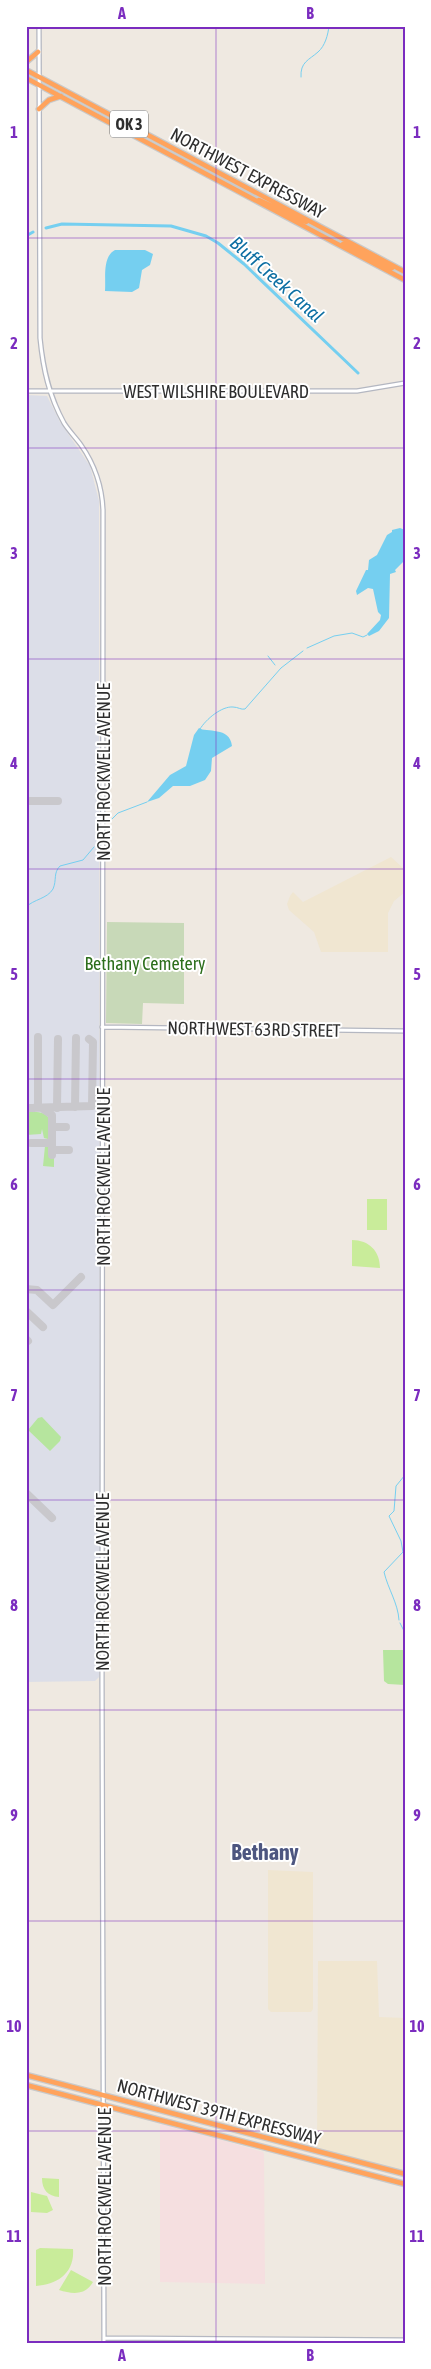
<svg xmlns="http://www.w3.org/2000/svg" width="431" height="2369" font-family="'Asap Condensed',sans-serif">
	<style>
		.education { fill: #f0e6d1 }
		.medical { fill: #f5dfe0 }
		.airport { fill: #dcdee8 }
		.green { fill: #b6e59e }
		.cemetery { fill: #c8d9b8 }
		.pitch { fill: #c9ec9a }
		.water { fill: #75cff0 }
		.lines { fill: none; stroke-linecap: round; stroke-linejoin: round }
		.stream { stroke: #75cff0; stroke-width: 1 }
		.canal { stroke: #75cff0; stroke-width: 3 }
		.taxiway { stroke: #c9c8cc; stroke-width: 8 }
		.secondary-casing { stroke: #b4b7c1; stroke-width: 5.5 }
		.highway-casing { stroke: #c9c9c9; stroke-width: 7 }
		.secondary { stroke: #fff; stroke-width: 3 }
		.highway { stroke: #ffa35c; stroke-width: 4.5 }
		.grid { fill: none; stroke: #7b2cbf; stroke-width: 1; stroke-opacity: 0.55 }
		.labels { text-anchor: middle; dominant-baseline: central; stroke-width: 4; stroke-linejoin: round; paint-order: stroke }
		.shield { fill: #fff; stroke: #6d6d6d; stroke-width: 1 }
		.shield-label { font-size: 16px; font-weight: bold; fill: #2e2e2e }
		.street-label { font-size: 18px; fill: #2e2e2e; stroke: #fff }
		.park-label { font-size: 18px; fill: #2c6e1b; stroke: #fff }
		.water-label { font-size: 19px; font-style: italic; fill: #0d6fa3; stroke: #fff }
		.district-label { font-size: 22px; font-weight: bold; fill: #4d5680; stroke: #fff }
		.neatline { fill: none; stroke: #7b2cbf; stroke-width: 2 }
		.grid-label { font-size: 16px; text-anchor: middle; font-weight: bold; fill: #7b2cbf }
	</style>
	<rect width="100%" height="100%" fill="#efe9e1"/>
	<!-- education -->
	<path class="education" d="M 391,857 L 405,870 L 405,892 L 394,901 L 388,913 L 388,952 L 321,952 L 314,932 L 289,910 L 287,904 L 290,896 L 293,892 L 303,902 Z
		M 268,1870 L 313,1872 L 313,2009 L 311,2012 L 271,2012 L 268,2009 Z
		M 318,1961 L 377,1961 L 379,2017 L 405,2018 L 405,2171 L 317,2148 Z"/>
	<!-- medical -->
	<path class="medical" d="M 163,2123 L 263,2152 L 264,2154 L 265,2284 L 160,2282 L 160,2125 Z"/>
	<!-- airport -->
	<path class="airport" d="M 26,395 L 47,396 L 60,422 L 90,466 L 99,501 L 100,1634 L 99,1677 L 95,1681 L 26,1682 Z"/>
	<!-- green -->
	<path class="green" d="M 26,1111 C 48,1112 54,1115 48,1139 L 44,1138 L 42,1129 L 41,1134 L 26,1135 Z
		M 45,1146 L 48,1147 L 49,1155 L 54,1155 L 54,1167 L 43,1166 Z
		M 42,1417 L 61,1437 L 60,1441 L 50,1451 L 28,1430 L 38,1418 Z
		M 383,1650 L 405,1650 L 405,1685 L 388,1684 L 384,1681 Z"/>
	<!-- cemetery -->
	<path class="cemetery" d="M 107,922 L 184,923 L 184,1004 L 143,1003 L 142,1024 L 106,1023 Z"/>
	<!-- pitch -->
	<path class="pitch" d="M 367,1199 L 387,1199 L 387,1230 L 367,1230 Z
		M 352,1240 C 369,1240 380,1251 380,1268 L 352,1266 Z
		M 42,2178 L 59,2179 L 59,2197 C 48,2196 42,2190 42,2178 Z
		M 31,2192 L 47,2196 L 53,2210 L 47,2213 L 31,2212 Z
		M 40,2248 L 73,2249 C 75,2273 57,2285 36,2286 L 36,2250 Z
		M 71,2270 L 93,2282 C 85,2296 72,2294 59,2290 Z"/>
	<!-- water -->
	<path class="water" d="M 115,250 L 145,250 L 153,254 L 150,265 L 142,270 L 139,288 L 132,292 L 105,291 C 106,278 102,257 115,250 Z
		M 400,528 L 405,530 L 405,560 L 395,570 L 396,572 L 390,574 L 389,618 L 379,631 L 369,636 L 367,634 L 380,620 L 381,615 L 378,612 L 373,589 L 368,588 L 357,595 L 356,591 L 366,570 L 368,570 L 369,560 L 377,555 L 387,535 L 392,532 L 392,530 Z
		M 199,728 C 206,733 230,726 232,746 L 212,758 L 211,771 L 205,780 L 190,786 L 173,786 L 159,798 L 147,802 L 170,775 L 186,766 L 194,735 Z"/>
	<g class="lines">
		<!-- stream -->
		<path class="stream" d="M 301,77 C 300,62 309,60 318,52 C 325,46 328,35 329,26
			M 307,648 L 334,636 L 352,633 L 363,637 L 367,635
			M 268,656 L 275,665
			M 200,729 C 206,719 222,706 233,707 C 238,707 241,710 245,709 L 281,668 L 303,651
			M 109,822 L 118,813 L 147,802
			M 26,907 C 34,899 47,899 53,889 C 57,880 53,873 60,866 L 83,860 L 94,847
			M 399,1620 C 398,1603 388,1589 384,1572 L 403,1552 L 401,1541 L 389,1516 L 394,1511 L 396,1486 L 405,1475
			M 400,1623 L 404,1631"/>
		<!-- canal -->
		<path class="canal" d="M 46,228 L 62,224 L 171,226 L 206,236 L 218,243 L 244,264 L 358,373
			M 26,236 L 33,232"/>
		<!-- taxiway -->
		<path class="taxiway" d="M 26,801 L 58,801
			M 75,1107 L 76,1038
			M 26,1108 L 92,1106 L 93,1042 L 89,1039
			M 34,1108 L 38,1106 L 38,1037
			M 57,1108 L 58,1039
			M 43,1109 L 52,1115 L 52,1155
			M 52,1127 L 66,1127
			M 31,1143 L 52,1143
			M 52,1150 L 69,1150
			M 26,1289 L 37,1290 L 53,1305 L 81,1277
			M 26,1311 L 43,1327
			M 26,1339 L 28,1341
			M 26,1493 L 52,1518"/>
		<defs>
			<path id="secondary" d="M 39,26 L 40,338 C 43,369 49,396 64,423 C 69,431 76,438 81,445 C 95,465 102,486 103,510 L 102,1684 L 104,2343
				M 26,391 L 357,391 L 405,383
				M 102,1027 L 405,1031
				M 104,2338 L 405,2340"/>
			<path id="highway" d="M 26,62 L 38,52
				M 26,70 L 405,272
				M 26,78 L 405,280
				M 39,109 L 49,100 L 61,96
				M 259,200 L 306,222
				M 343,244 L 392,268
				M 26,2075 L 405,2174
				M 26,2085 L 405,2184"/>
		</defs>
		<!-- secondary casing -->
		<use href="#secondary" class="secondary-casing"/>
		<!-- highway casing -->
		<use href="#highway" class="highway-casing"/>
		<!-- secondary -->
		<use href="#secondary" class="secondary"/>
		<!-- highway -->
		<use href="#highway" class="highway"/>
	</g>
	<!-- grid -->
	<path class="grid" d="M 216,26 L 216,2343M 26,238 L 405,238M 26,448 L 405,448M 26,659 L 405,659M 26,869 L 405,869M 26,1079 L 405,1079M 26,1290 L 405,1290M 26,1500 L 405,1500M 26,1710 L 405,1710M 26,1921 L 405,1921M 26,2131 L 405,2131"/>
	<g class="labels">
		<!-- shield labels -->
		<rect class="shield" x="110" y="110.5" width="38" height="27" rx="4"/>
		<g class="shield-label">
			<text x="129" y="124">OK 3</text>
		</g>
		<!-- street labels -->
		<g class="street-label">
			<text transform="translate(248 173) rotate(28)">NORTHWEST EXPRESSWAY</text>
			<text x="216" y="391">WEST WILSHIRE BOULEVARD</text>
			<text transform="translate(103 772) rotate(-90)">NORTH ROCKWELL AVENUE</text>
			<text transform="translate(254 1029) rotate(1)">NORTHWEST 63RD STREET</text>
			<text transform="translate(103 1177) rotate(-90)">NORTH ROCKWELL AVENUE</text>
			<text transform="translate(102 1582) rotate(-90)">NORTH ROCKWELL AVENUE</text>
			<text transform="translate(219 2112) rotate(15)">NORTHWEST 39TH EXPRESSWAY</text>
			<text transform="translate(104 2197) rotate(-90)">NORTH ROCKWELL AVENUE</text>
		</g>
		<!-- park labels -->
		<g class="park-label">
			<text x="145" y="963">Bethany Cemetery</text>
		</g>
		<!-- water labels -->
		<g class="water-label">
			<text transform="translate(277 279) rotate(42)">Bluff Creek Canal</text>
		</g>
		<!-- district labels -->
		<g class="district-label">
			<text x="265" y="1852">Bethany</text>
		</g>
	</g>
	<!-- border -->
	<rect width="431" height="2369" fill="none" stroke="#ffffff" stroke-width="55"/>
	<rect x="28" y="28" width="376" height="2314" class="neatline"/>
	<g class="grid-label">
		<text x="122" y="19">A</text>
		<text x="310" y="19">B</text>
		<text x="14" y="138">1</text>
		<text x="417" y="138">1</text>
		<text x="14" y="349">2</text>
		<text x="417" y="349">2</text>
		<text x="14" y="559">3</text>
		<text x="417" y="559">3</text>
		<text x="14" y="769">4</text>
		<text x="417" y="769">4</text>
		<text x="14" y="980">5</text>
		<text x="417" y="980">5</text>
		<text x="14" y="1190">6</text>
		<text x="417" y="1190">6</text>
		<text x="14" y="1401">7</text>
		<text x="417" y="1401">7</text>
		<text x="14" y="1611">8</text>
		<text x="417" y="1611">8</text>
		<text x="14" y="1821">9</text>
		<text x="417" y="1821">9</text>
		<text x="14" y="2032">10</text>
		<text x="417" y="2032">10</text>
		<text x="14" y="2242">11</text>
		<text x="417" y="2242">11</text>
		<text x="122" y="2361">A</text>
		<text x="310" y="2361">B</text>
	</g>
</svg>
